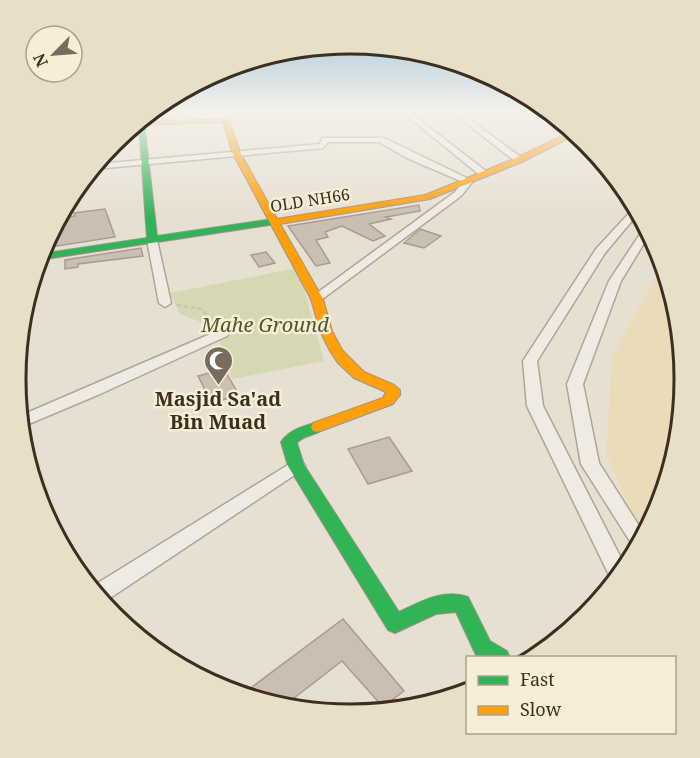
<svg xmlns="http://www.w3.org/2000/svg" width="700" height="758" font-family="'Noto Serif',serif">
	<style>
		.green { fill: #d6d7b3 }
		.sand { fill: #eadcb9 }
		.building { fill: #cbbfb2; stroke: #a89c90; stroke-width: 1.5 }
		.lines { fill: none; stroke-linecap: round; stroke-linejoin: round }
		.street-casing { stroke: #ada599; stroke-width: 3 }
		.fast-casing { stroke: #9c958a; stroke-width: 2 }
		.slow-casing { stroke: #9c958a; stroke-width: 2 }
		.path { stroke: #c8c2b9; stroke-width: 2; stroke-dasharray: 4 3; stroke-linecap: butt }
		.street { fill: #efebe3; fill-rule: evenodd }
		.fast { fill: #30b455; fill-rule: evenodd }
		.slow { fill: #ff9f0a; fill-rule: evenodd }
		.labels { text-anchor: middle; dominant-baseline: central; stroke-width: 5; stroke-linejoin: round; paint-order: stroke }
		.far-street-label { font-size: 16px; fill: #3d2e20; stroke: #f7eed8 }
		.park-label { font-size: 20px; font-style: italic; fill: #4d5a26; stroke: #f7eed8 }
		.poi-label { font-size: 20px; font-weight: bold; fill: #3d2e20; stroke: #f7eed8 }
		.rim { fill: none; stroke: #3d2e20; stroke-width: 3 }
	</style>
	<rect width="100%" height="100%" fill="#e7e0d1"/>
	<!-- green -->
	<path class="green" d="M 298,268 L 324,361 L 232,379 L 219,339 L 209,325 L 180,314 L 170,293 Z"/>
	<!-- sand -->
	<path class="sand" d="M 662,265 L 685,379 L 659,508 L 640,537 L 606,452 L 612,358 Z"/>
	<!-- building -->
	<path class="building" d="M 419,205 L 420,211 L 386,217 L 391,219 L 369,224 L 385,236 L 373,241 L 342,226 L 325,232 L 328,237 L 316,240 L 330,263 L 316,266 L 288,226 Z
		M 105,209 L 115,237 L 51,247 L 50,236 L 62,218 L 75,216 L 74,213 Z
		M 420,229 L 441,236 L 424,248 L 404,243 Z
		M 141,248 L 143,256 L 78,264 L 78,267 L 65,269 L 65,260 Z
		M 266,252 L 275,263 L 259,267 L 251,255 Z
		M 224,369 L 239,395 L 212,403 L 198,376 Z
		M 389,437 L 412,471 L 368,484 L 348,449 Z
		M 343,619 L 404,691 L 383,707 L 342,661 L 289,702 L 244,693 Z"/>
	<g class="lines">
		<defs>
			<path id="street" d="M 165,111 L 171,111 L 171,118 L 145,121 L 152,116 L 164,114 Z
				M 401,111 L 408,111 L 487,172 L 487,176 L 481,176 Z
				M 451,111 L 458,111 L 522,158 L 522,162 L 516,162 Z
				M 134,128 L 146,130 L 127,133 Z
				M 322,138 L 384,138 L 473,181 L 461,196 L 317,303 L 313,302 L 311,299 L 313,296 L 455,192 L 463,182 L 407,158 L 379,142 L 328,142 L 323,148 L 95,169 L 98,164 L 320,144 Z
				M 632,210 L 636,216 L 605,253 L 537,361 L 543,406 L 623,562 L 612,578 L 610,577 L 527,406 L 523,361 L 596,249 Z
				M 644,228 L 649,235 L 621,281 L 583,384 L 599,463 L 643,532 L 633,546 L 581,464 L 567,384 L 609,281 Z
				M 152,237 L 157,240 L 171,303 L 165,307 L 159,303 L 147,240 Z
				M 222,329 L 227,330 L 229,333 L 227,336 L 100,394 L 24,426 L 22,415 Z
				M 296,460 L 302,462 L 305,466 L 302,470 L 104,602 L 93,586 Z"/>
			<path id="fast" d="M 144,121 L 157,236 L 273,219 L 276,220 L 276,224 L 39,260 L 40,254 L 147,238 L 139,125 Z
				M 318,422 L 323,423 L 325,427 C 319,436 304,434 297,443 L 304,465 L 399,612 C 420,602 444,588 468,597 L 490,641 L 507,651 L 510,658 L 480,658 L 476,655 L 456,612 L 436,614 L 395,633 L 388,630 L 288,466 L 281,442 C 290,429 304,426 318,422 Z"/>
			<path id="slow" d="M 228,119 L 241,154 L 277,219 L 425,195 L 516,158 L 571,132 L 575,135 L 522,162 L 430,199 L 280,224 L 323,299 L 332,331 L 342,350 L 364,372 L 394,385 L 400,390 L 400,395 L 393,404 L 318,432 L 313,431 L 311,427 L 313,423 L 383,398 L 386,392 L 354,378 L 338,363 L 330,351 L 320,331 L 311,299 L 233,154 L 223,122 L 139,125 L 143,122 Z"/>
		</defs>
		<!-- street casing -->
		<use href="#street" class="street-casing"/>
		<!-- fast casing -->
		<use href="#fast" class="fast-casing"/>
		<!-- slow casing -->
		<use href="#slow" class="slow-casing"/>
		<!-- path -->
		<path class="path" d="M 177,305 L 201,309 L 216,324"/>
		<!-- street -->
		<use href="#street" class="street"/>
		<!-- fast -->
		<use href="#fast" class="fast"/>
		<!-- slow -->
		<use href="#slow" class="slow"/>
	</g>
	<!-- sky -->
	<linearGradient id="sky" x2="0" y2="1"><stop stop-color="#96bed9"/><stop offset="0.51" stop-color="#f4f1ea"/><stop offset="1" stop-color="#f4f1ea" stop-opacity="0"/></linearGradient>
	<rect width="700" height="217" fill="url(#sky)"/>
	<!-- icons -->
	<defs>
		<symbol id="mosque-pin" viewBox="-11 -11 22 30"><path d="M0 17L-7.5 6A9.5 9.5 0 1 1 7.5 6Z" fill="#786c5e" stroke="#f7eed8"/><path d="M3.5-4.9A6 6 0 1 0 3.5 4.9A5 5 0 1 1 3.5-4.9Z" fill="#fff"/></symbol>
	</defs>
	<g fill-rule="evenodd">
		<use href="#mosque-pin" x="202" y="344" width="33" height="45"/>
	</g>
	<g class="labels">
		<!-- far-street labels -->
		<g class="far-street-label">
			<text transform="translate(310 200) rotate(-9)">OLD NH66</text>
		</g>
		<!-- park labels -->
		<g class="park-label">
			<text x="265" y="324">Mahe Ground</text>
		</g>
		<!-- poi labels -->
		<g class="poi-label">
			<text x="218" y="398">Masjid Sa'ad<tspan x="218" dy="23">Bin Muad</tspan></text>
		</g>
	</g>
	<!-- crop -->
	<path d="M0 0H700V758H0ZM350 54H350A324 324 0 0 1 674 378V380A324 324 0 0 1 350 704H350A324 324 0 0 1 26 380V378A324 324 0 0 1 350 54Z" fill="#e8dfc9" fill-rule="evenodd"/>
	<path class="rim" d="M350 54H350A324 324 0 0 1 674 378V380A324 324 0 0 1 350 704H350A324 324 0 0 1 26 380V378A324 324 0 0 1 350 54Z"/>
	<!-- legend -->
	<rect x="466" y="656" width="210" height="78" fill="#f7eed8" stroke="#ada18e" stroke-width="1.5"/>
	<rect x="478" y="676" width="30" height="9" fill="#30b455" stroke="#ada18e" stroke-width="1.5"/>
	<text x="520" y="686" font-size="18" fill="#3d2e20">Fast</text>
	<rect x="478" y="706" width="30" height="9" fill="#ff9f0a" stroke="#ada18e" stroke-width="1.5"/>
	<text x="520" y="716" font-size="18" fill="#3d2e20">Slow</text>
	<!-- north arrow -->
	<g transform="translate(54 54) rotate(245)"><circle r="28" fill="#f7eed8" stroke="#ada18e" stroke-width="1.5"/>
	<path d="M0-4.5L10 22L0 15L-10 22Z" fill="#786c5e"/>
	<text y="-9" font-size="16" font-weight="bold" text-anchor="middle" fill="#3d2e20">N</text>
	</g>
</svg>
